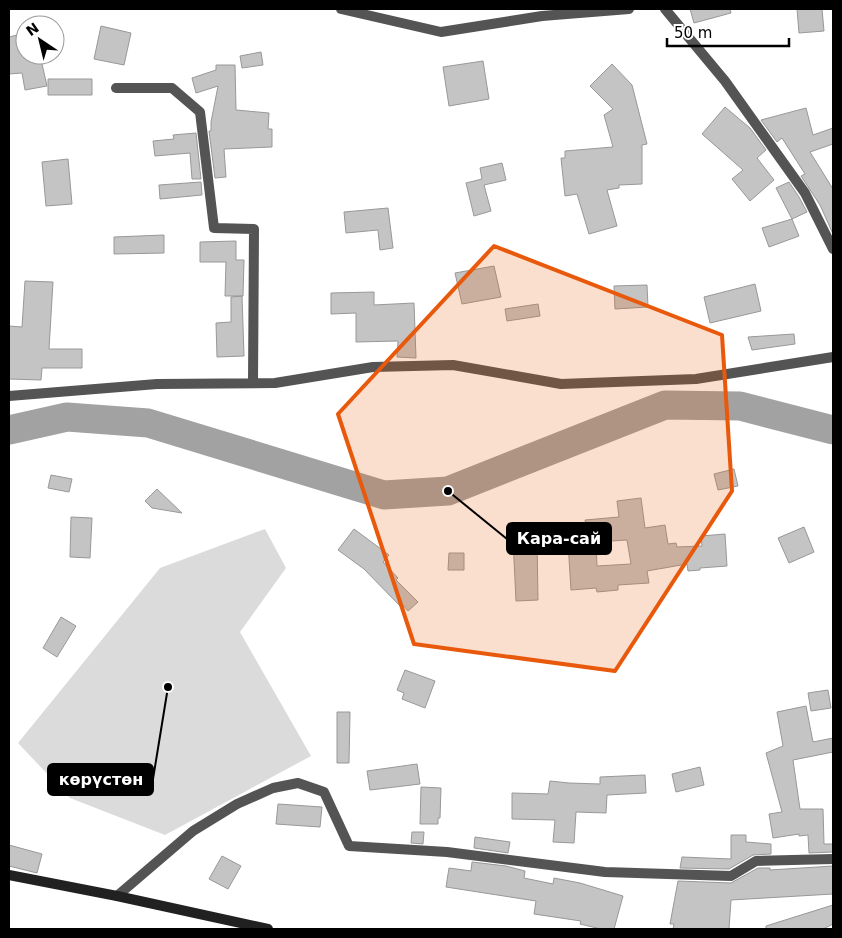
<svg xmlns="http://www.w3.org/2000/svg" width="842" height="938" font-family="'DejaVu Sans',sans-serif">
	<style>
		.green { fill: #dbdbdb }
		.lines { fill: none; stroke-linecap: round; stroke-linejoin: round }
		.river { stroke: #a2a2a2; stroke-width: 29 }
		.building { fill: #c4c4c4; stroke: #989898; fill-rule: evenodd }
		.street { stroke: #545454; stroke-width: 10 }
		.secondary { stroke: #212121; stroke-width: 10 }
		.marked { fill: #e8590c; fill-opacity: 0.2; stroke: #e8590c; stroke-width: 4; stroke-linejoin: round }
		.leader { fill: none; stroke: #000; stroke-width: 2 }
		.callout-dot { fill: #000; stroke: #fff; stroke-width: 2 }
		.callout { fill: #000; stroke: #000; stroke-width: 2 }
		.callout-label { font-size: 16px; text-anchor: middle; font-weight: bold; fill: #fff }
	</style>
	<rect width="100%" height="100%" fill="#fff"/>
	<!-- green -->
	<path class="green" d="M 265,529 L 286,568 L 240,632 L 311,756 L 165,835 L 70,798 L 18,743 L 160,568 Z"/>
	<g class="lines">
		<!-- river -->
		<path class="river" d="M 9,430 L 67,417 L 148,423 L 384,495 L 448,491 L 665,405 L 740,406 L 833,430"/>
	</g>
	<!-- building -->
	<path class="building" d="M 690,9 L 730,9 L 731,13 L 694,23 Z
		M 797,9 L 822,9 L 824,31 L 799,33 Z
		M 101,26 L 131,33 L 124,65 L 94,59 Z
		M 25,33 L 25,55 L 40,55 L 47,86 L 25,90 L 22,73 L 9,74 L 9,37 Z
		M 261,52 L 263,65 L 242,68 L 240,56 Z
		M 483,61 L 489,99 L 449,106 L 443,67 Z
		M 612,64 L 632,85 L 647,144 L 642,145 L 642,184 L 619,185 L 619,188 L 607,190 L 617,226 L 589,234 L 577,194 L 565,196 L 561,158 L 565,158 L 565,151 L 613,147 L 604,115 L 613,109 L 590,86 Z
		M 216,65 L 235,65 L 236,110 L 269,113 L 268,129 L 272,129 L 272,147 L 224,149 L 226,177 L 215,178 L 209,131 L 211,131 L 211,122 L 218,86 L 196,93 L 192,78 L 216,70 Z
		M 48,79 L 92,79 L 92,95 L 48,95 Z
		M 725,107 L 750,128 L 766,150 L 757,158 L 774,180 L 750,201 L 732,179 L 743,170 L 702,134 Z
		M 806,108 L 813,135 L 833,128 L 833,144 L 810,152 L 833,189 L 833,234 L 820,205 L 801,176 L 805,174 L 782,138 L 777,142 L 761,120 Z
		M 196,133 L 201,179 L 192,179 L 190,153 L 155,156 L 153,141 L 174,139 L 173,135 Z
		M 68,159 L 72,204 L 46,206 L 42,162 Z
		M 502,163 L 506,180 L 484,185 L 491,211 L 474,216 L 466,183 L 482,179 L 480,168 Z
		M 201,182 L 202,195 L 160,199 L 159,185 Z
		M 789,182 L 799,197 L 807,212 L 792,219 L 776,188 Z
		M 388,208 L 393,248 L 380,250 L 378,230 L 346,233 L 344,212 Z
		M 792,219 L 799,236 L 769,247 L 762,228 Z
		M 164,235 L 164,253 L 114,254 L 114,237 Z
		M 236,241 L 236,260 L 244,260 L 243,296 L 225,296 L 226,262 L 200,262 L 200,242 Z
		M 494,266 L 501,297 L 462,304 L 455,273 Z
		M 25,281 L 53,282 L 49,349 L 82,349 L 82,368 L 42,368 L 41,380 L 9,379 L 9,326 L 22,327 Z
		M 755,284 L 761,311 L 710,323 L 704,297 Z
		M 647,285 L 648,307 L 615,309 L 614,286 Z
		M 374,292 L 374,305 L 414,303 L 416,358 L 397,357 L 398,341 L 356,342 L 356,313 L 331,314 L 331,293 Z
		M 242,296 L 244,356 L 217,357 L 216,323 L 231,322 L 231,297 Z
		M 538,304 L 540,316 L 507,321 L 505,309 Z
		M 794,334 L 795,344 L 752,350 L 748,337 Z
		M 734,469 L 738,486 L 718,490 L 714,474 Z
		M 51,475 L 72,479 L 69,492 L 48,488 Z
		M 157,489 L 182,513 L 152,508 L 145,501 Z
		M 641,498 L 645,528 L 665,525 L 668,544 L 676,543 L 677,547 L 702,546 L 701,536 L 725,534 L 727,566 L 700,568 L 700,570 L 688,571 L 687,564 L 647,571 L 649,583 L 618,585 L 618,590 L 597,592 L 596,588 L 571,590 L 567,526 L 586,525 L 585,520 L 619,517 L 617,501 ZM 627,540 L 631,564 L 597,566 L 596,542 Z
		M 71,517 L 92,518 L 90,558 L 70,557 Z
		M 804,527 L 814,552 L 789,563 L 778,538 Z
		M 354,529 L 389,555 L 383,562 L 398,578 L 396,580 L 418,602 L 408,611 L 403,605 L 401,607 L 364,569 L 338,550 Z
		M 537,538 L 538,600 L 516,601 L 513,539 Z
		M 449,553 L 464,553 L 464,570 L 448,570 Z
		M 61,617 L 76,626 L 57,657 L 43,648 Z
		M 405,670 L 435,681 L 425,708 L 402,699 L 404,693 L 397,690 Z
		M 828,690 L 831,708 L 811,711 L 808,693 Z
		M 806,706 L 813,742 L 833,738 L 833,752 L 793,760 L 800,809 L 823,809 L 824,844 L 833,844 L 833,852 L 809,853 L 808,835 L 799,836 L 799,834 L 773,838 L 769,814 L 782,812 L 766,753 L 783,746 L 777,712 Z
		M 337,712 L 350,712 L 349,763 L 337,763 Z
		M 417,764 L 420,784 L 370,790 L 367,771 Z
		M 700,767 L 704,785 L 676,792 L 672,774 Z
		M 645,775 L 646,793 L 607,795 L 606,813 L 576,812 L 574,843 L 553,842 L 555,820 L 512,819 L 512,793 L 548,794 L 550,781 L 569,783 L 600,784 L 600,777 Z
		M 421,787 L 441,788 L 440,818 L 438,818 L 438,824 L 420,824 Z
		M 278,804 L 322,807 L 320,827 L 276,824 Z
		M 412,832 L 424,832 L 423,844 L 411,843 Z
		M 731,835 L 746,835 L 746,842 L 771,844 L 771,854 L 753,855 L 729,869 L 680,868 L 682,857 L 731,859 Z
		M 475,837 L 510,842 L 508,853 L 474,848 Z
		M 9,845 L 42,854 L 37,873 L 9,866 Z
		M 222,856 L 241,866 L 228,889 L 209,879 Z
		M 472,862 L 506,866 L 525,871 L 524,878 L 553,884 L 554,878 L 580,883 L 623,896 L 614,929 L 601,929 L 580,924 L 581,921 L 534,914 L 536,901 L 446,887 L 449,868 L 471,871 Z
		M 833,866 L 833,894 L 731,900 L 729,929 L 673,929 L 674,924 L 670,924 L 678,881 L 731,883 L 758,868 L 770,868 L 770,870 Z
		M 833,905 L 833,924 L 823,929 L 766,929 L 766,926 Z"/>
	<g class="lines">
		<!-- street -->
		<path class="street" d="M 341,9 L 441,32 L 542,16 L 629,9
			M 665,9 L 725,81 L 805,193 L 833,249
			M 116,88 L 172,88 L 200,112 L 214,228 L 254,229 L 253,383
			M 9,396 L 157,384 L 275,383 L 373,367 L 453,365 L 561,384 L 696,379 L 833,357
			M 117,896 L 193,831 L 237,804 L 273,788 L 298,783 L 324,792 L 349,846 L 447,852 L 605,872 L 731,876 L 756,861 L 833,859"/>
		<!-- secondary -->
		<path class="secondary" d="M 9,875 L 117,896 L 268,929"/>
	</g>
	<!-- marked area -->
	<path class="marked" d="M 494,246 L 722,335 L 732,491 L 615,671 L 414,644 L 338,414 Z"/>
	<!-- callouts -->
	<path class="leader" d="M448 491L507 539M168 687L153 779"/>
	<g class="callout-dot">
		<circle cx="448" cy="491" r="5"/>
		<circle cx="168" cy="687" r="5"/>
	</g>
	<g class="callout">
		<rect x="507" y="523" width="104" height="31" rx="5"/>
		<rect x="48" y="764" width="105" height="31" rx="5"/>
	</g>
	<g class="callout-label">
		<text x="559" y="544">Кара-сай</text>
		<text x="101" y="785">көрүстөн</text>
	</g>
	<!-- border -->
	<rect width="842" height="938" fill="none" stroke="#000000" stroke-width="20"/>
	<!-- north arrow -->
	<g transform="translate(40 40) rotate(325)"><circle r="24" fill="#ffffff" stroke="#999999"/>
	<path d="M0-4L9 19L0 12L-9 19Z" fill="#000000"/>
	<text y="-8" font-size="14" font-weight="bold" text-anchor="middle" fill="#000000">N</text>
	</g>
	<!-- scale -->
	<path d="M667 38v8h122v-8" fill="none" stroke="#000000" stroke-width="2.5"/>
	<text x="674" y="38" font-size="15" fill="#000000" stroke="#ffffff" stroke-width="4" paint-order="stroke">50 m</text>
</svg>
